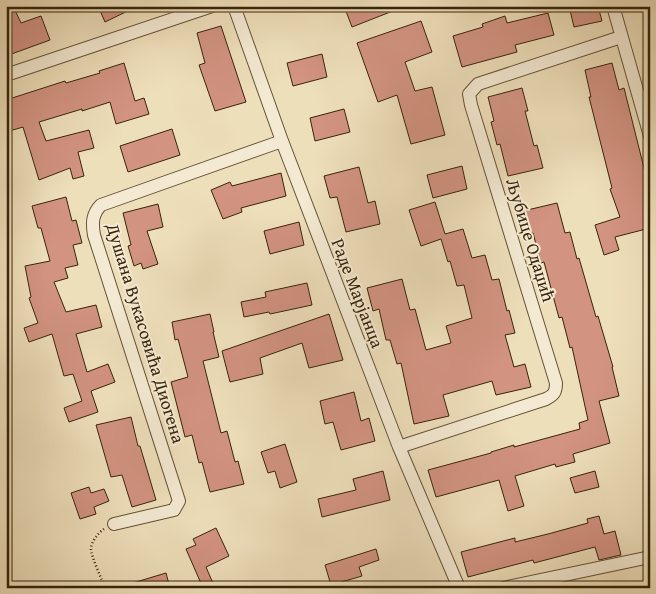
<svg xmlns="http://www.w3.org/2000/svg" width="656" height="594" font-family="'Gentium Book Plus',serif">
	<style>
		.building { fill: #d29381; stroke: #37240a }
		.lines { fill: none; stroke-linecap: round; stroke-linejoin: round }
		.minor-casing { stroke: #655336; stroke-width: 14 }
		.path { stroke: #37240a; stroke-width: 2.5; stroke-dasharray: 1 2.5; stroke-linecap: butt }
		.minor { stroke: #f4ead3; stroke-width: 12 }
		.labels { text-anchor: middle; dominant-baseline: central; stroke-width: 4; stroke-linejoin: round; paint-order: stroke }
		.street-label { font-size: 18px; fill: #37240a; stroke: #f4ead3 }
	</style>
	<rect width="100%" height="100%" fill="#eedfbb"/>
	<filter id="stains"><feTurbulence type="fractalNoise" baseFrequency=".004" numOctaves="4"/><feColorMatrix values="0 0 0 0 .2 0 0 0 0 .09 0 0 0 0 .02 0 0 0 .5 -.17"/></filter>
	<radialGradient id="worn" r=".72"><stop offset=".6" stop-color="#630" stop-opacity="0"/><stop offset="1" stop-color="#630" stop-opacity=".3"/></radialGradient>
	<!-- building -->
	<path class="building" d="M 6,6 L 13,6 L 21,23 L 41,16 L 50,40 L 6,56 Z
		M 98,6 L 136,6 L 136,7 L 105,22 Z
		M 344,6 L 403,6 L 403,7 L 352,27 Z
		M 569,6 L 598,6 L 602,21 L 574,27 Z
		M 548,13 L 554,35 L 515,45 L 517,52 L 462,67 L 453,36 L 483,27 L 482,24 L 505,16 L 507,23 Z
		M 421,21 L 432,52 L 405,62 L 415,91 L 432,87 L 445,135 L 411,144 L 397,95 L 378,102 L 357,43 Z
		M 221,26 L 246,102 L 215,111 L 199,65 L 205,63 L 197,33 Z
		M 322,54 L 327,77 L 293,86 L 287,63 Z
		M 124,63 L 135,101 L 144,98 L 149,114 L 116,124 L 110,102 L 82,111 L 82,109 L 39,122 L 46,141 L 89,130 L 94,148 L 78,152 L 84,176 L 73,179 L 70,168 L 39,180 L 23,127 L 6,132 L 6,100 L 65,81 L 66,83 L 100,73 L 99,71 Z
		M 612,63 L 619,90 L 624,88 L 646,176 L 650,175 L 650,228 L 615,237 L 619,250 L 604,255 L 595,225 L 620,217 L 610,189 L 612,188 L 589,97 L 591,97 L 585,70 Z
		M 522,88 L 528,111 L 525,111 L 534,146 L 537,145 L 543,168 L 508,176 L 500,144 L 497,145 L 491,122 L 494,121 L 488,97 Z
		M 344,109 L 350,132 L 315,141 L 310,118 Z
		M 172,129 L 180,155 L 128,172 L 120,146 Z
		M 462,166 L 467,189 L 433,198 L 427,175 Z
		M 359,167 L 368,203 L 375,201 L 380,224 L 346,232 L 337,197 L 330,198 L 324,176 Z
		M 281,173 L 286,196 L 241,208 L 242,212 L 223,219 L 211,190 L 230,182 L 232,186 Z
		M 66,197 L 72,221 L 76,220 L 82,243 L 73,245 L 78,265 L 65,268 L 68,278 L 54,282 L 66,312 L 96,305 L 102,327 L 76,334 L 87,372 L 108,364 L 115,382 L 91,391 L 98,412 L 69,422 L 64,408 L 82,401 L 73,374 L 64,376 L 52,334 L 29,342 L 24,328 L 38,323 L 29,298 L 31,297 L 25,266 L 50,261 L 41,228 L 38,228 L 32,206 Z
		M 435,202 L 445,234 L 463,229 L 472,258 L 485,255 L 492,280 L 499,279 L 507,311 L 509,310 L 515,333 L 505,335 L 514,367 L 525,364 L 531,387 L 496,395 L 492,381 L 443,395 L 449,416 L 414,424 L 401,363 L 397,364 L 390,340 L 386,340 L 379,309 L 373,311 L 367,288 L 402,279 L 410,310 L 415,309 L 426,350 L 451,343 L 446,326 L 472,318 L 464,285 L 457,286 L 450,261 L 448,262 L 441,239 L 421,246 L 409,210 Z
		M 557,203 L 565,233 L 570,232 L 577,259 L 579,258 L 596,317 L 598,316 L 613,367 L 612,367 L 619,396 L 599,401 L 610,443 L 573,454 L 575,462 L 556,467 L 555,464 L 515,476 L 524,506 L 508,511 L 499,480 L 436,497 L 428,470 L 491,453 L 491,452 L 514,445 L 514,447 L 580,429 L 579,423 L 588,420 L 572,347 L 570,348 L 562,317 L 559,318 L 544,262 L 541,263 L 533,233 L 529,234 L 523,211 Z
		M 158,204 L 163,227 L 147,231 L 158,264 L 143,269 L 141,263 L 134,266 L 128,246 L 131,245 L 123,213 Z
		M 299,222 L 304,245 L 270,254 L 264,231 Z
		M 307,283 L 312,305 L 270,314 L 269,312 L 244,317 L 241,302 L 266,297 L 265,292 Z
		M 210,314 L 214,332 L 213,332 L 219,357 L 203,361 L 221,433 L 227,431 L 235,462 L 238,461 L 244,484 L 210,492 L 202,462 L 199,463 L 192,435 L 185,437 L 171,382 L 188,377 L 178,339 L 175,340 L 172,322 Z
		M 329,314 L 343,360 L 309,368 L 302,343 L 260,358 L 263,374 L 230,382 L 222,351 Z
		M 354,392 L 361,421 L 369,418 L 375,441 L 341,450 L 333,422 L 325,424 L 320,401 Z
		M 131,417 L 138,446 L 140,446 L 156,500 L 132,507 L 122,475 L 111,477 L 96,425 Z
		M 285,444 L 297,482 L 280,488 L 275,471 L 268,473 L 261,452 Z
		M 383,471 L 390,500 L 322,517 L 318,499 L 356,490 L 353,479 Z
		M 595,471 L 599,487 L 575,493 L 570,478 Z
		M 89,487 L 91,493 L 104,489 L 109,501 L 94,507 L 96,514 L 80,519 L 71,493 Z
		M 599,516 L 604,534 L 615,531 L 621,555 L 599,560 L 595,547 L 534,563 L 533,560 L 468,577 L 461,552 L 515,538 L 515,542 L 548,534 L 588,523 L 587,519 Z
		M 216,528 L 229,556 L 206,567 L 215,588 L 203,588 L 186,549 L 196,545 L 193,539 Z
		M 376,549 L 379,560 L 359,567 L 362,576 L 331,585 L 325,565 Z
		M 166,573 L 170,588 L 126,588 L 126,585 Z"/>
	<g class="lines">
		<defs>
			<path id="minor" d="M 234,6 L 282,141 L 399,447 L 459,588
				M 613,6 L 650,136
				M 6,75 L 212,6
				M 399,447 L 546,399 C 554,395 556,392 556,383 L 471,105 L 469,94 L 478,84 L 621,37
				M 114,524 L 174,510 L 179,501 L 94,235 C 92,223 92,214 101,205 L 282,141
				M 503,588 L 650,557"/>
		</defs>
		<!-- minor casing -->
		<use href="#minor" class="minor-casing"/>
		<!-- path -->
		<path class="path" d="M 104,529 C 98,533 91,542 91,549 C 91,556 102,580 105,588"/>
		<!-- minor -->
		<use href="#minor" class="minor"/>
	</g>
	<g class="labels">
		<!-- street labels -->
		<g class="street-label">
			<text transform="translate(531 240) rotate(73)">Љубице Одаџић</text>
			<text transform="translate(358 293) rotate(69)">Раде Марјанца</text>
			<text transform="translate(146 333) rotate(73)">Душана Вукасовића Диогена</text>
		</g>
	</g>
	<!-- margin -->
	<rect width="656" height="594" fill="none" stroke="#eedfbb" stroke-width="25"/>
	<rect x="8" y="8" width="641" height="579" fill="none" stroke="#37240a" stroke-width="2.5"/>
	<rect x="12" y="12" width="631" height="569" fill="none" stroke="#37240a"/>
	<rect width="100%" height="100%" filter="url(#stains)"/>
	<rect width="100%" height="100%" fill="url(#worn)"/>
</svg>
